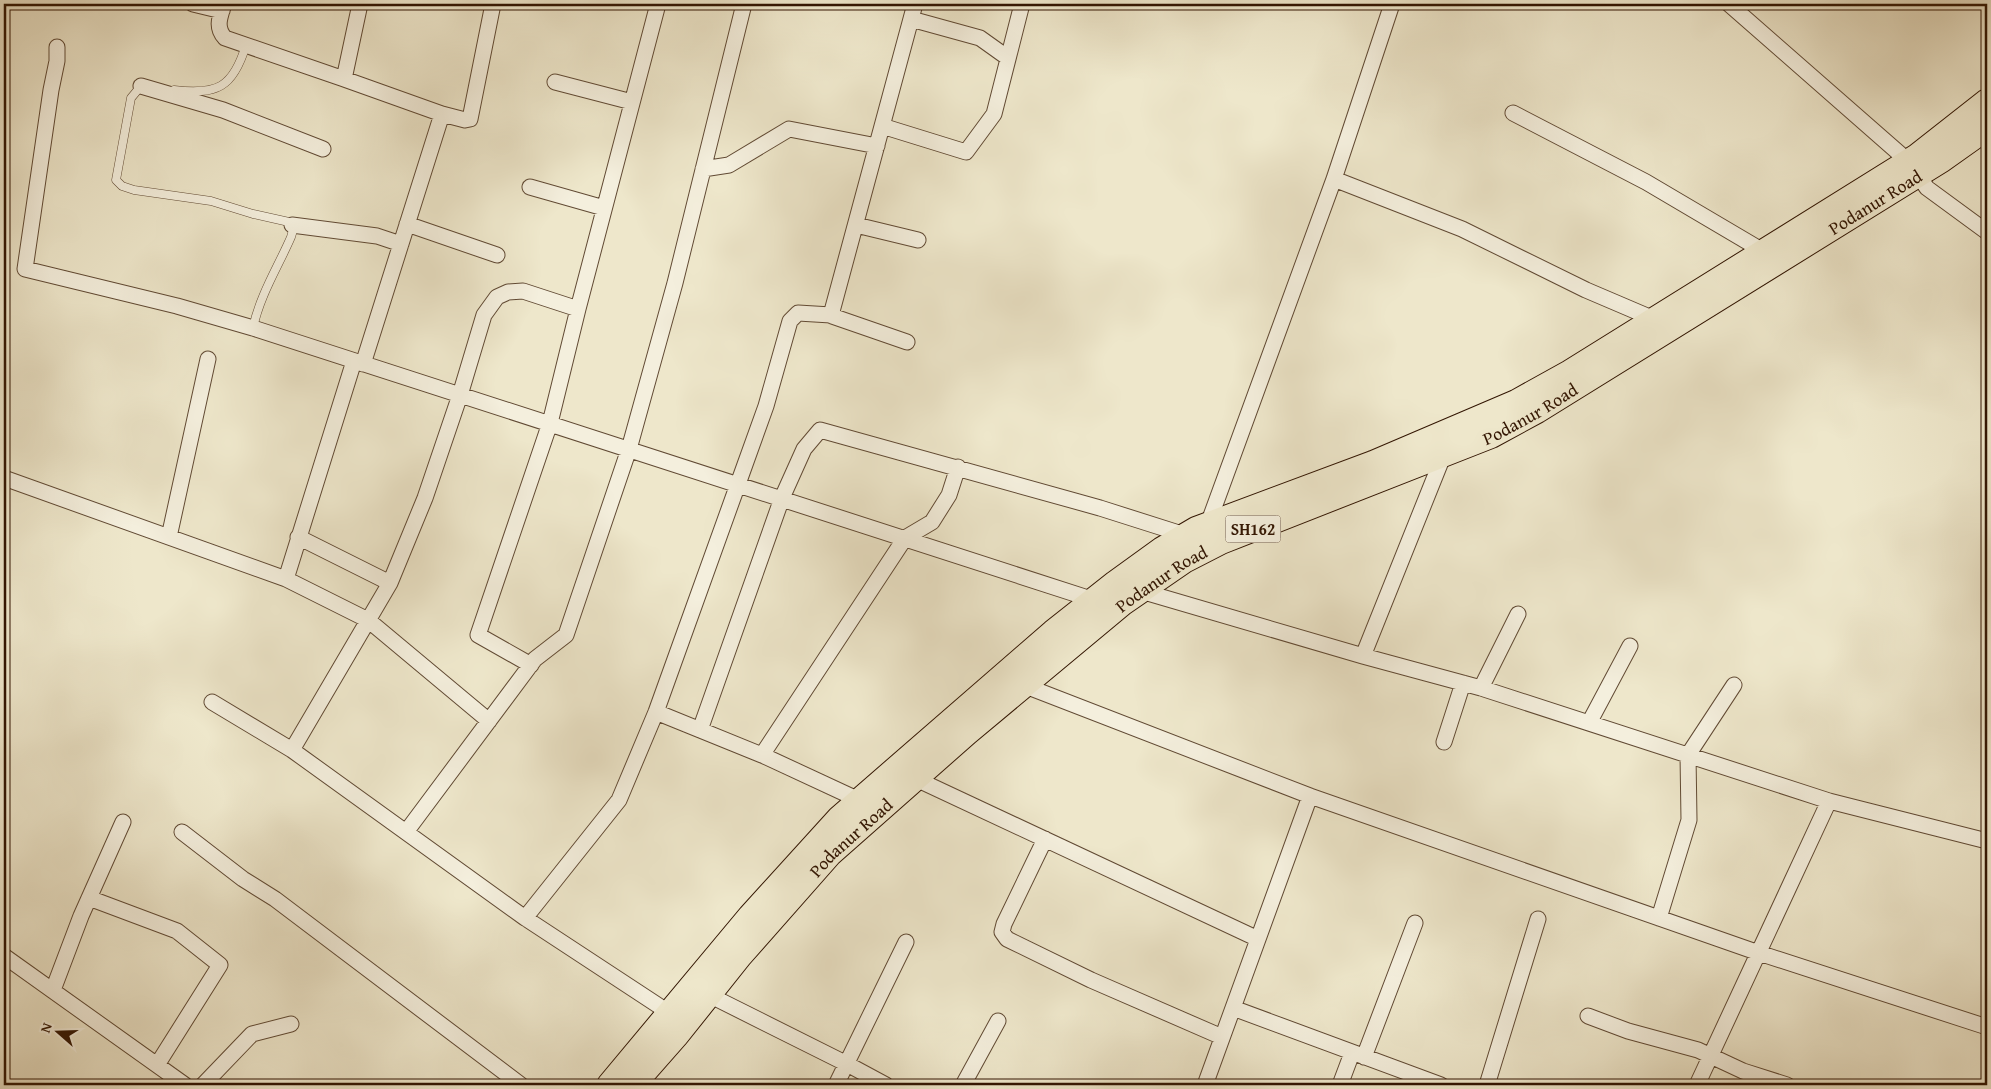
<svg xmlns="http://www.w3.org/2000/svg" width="1991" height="1089" font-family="'Gentium Book Plus',serif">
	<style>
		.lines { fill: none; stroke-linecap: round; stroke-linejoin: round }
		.lane-casing { stroke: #614a34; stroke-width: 9 }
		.street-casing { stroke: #614a34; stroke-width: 17 }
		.primary-casing { stroke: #321502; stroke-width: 26 }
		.lane { stroke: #f4efdd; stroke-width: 8 }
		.street { stroke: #f4efdd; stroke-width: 15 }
		.primary { stroke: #eee7cb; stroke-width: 24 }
		.labels { text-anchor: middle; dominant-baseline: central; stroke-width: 5; stroke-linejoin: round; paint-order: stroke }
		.shield { fill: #f4efdd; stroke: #6c5644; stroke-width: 1 }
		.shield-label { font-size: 16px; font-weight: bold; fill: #321502 }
		.street-label { font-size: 18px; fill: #321502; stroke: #f4efdd }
	</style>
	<rect width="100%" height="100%" fill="#eee7cb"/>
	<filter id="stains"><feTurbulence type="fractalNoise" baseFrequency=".004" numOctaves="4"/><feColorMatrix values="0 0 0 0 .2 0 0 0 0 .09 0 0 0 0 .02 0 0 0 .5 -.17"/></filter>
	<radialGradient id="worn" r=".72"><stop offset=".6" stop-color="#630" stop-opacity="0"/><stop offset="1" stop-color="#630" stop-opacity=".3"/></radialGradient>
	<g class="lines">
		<defs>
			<path id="lane" d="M 143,86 L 141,86 L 131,98 L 116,180 L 122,186 L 134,190 L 211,201 L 253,214 L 289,222 C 295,227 293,230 291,237 C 278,267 260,295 253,328
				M 174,90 C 217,95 233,88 246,45"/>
			<path id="street" d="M 193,4 L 222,11
				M 224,4 C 220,17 215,27 225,38 L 344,79
				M 360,4 L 344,79 L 442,114 L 363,364
				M 1729,4 L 1908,161 L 1927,188 L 1987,232
				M 911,19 L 980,38 L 1008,58
				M 57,47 L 57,61 L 51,90 L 25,269 L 177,306 L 253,328 L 1094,600 L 1097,603
				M 555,82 L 632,102
				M 141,86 L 223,110 L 323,149
				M 1513,113 L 1646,182 L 1763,251
				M 442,114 L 465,120 L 470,119 L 493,4
				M 882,126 L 966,152 L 994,114 L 1022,4
				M 703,169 L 729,165 L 789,129 L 877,146
				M 1334,179 L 1462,229 L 1586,290 L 1654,319
				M 530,187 L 604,208
				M 407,224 L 497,255
				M 292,225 L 377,236 L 401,244
				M 856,225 L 918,240
				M 578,309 L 523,291 L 508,292 L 497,297 L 484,315 L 460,395 L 425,498 L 390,583 L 292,750 L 525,918 L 659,1006 L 675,1019
				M 829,315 L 907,342
				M 4,478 L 286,579 L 354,361
				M 1208,524 L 1334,179 L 1392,4
				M 169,537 L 208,359
				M 298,537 L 390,583
				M 286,579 L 368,620 L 489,721
				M 1141,591 L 1363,656 L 1481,688 L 1829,801 L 1697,1085
				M 1363,656 L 1444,454
				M 531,665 L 478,635 L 550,423 L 578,309 L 658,4
				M 1023,685 L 1310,796 L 1205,1085
				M 1481,688 L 1518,614
				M 212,702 L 292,750
				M 656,712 L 762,755 L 859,800
				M 1589,723 L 1630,646
				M 700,730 L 782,498 L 804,449 L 820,430 L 1100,508 L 1185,535
				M 1444,742 L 1463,683
				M 762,755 L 905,538 L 932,522 L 949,495 L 958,467
				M 914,778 L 1258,939
				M 1310,796 L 1759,953 L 1987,1027
				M 1829,801 L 1987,841
				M 182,832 L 243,879 L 275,899 L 521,1085
				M 406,832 L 535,659 L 566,635 L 629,449 L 675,283 L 744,4
				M 1045,839 L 1004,924 L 1002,932 L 1007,939 L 1091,980 L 1222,1037
				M 89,898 L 177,931 L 220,965 L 157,1065
				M 525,918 L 619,800 L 656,712 L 738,484 L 766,406 L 790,321 L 798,313 L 831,315 L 915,4
				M 1659,918 L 1689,820 L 1688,755 L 1734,685
				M 4,956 L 185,1085
				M 53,990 L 81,916 L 123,822
				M 703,992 L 847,1064 L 886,1085
				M 1233,1008 L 1441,1085
				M 1588,1016 L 1628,1031 L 1698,1050 L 1743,1071 L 1787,1085
				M 1364,1057 L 1415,923
				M 203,1085 L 252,1034 L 291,1024
				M 836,1085 L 906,942
				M 963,1085 L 998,1021
				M 1340,1085 L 1352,1053
				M 1487,1085 L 1538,919"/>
			<g id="primary">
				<path d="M 609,1085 L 750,916 L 839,818 L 1053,632 L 1115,583 L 1162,549 L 1196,529 L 1373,463 L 1516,402 L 1570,372 L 1917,156 L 1987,101"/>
				<path id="s1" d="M 633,1085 L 677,1035 L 740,956 L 830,854 L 967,733 L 1123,603 L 1184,561 L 1221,542 L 1491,436 L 1537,411 L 1942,160 L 1987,128"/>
			</g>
		</defs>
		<!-- lane casing -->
		<use href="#lane" class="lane-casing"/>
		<!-- street casing -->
		<use href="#street" class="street-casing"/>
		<!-- primary casing -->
		<use href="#primary" class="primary-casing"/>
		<!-- lane -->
		<use href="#lane" class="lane"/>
		<!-- street -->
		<use href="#street" class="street"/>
		<!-- primary -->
		<use href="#primary" class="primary"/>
	</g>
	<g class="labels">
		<!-- shield labels -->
		<rect class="shield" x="1225.5" y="515.5" width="55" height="27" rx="4"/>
		<g class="shield-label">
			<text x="1253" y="529">SH162</text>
		</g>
		<!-- street labels -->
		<g class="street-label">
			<text stroke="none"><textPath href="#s1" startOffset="1545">Podanur Road</textPath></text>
			<text stroke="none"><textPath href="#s1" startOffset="1140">Podanur Road</textPath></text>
			<text stroke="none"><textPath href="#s1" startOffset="735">Podanur Road</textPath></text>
			<text stroke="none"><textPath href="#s1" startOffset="330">Podanur Road</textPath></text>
		</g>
	</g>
	<!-- margin -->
	<rect width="1991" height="1089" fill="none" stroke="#eee7cb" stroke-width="20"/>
	<rect x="5" y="5" width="1981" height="1079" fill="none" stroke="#321502" stroke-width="2.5"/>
	<rect x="10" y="10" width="1971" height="1069" fill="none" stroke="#321502"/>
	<!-- north arrow -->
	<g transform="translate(58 1032) rotate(290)" stroke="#f4efdd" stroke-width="4" paint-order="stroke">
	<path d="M0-4L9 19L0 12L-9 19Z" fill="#321502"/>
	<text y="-8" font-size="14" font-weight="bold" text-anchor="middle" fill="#321502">N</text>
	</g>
	<rect width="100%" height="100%" filter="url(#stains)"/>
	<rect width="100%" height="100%" fill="url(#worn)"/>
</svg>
